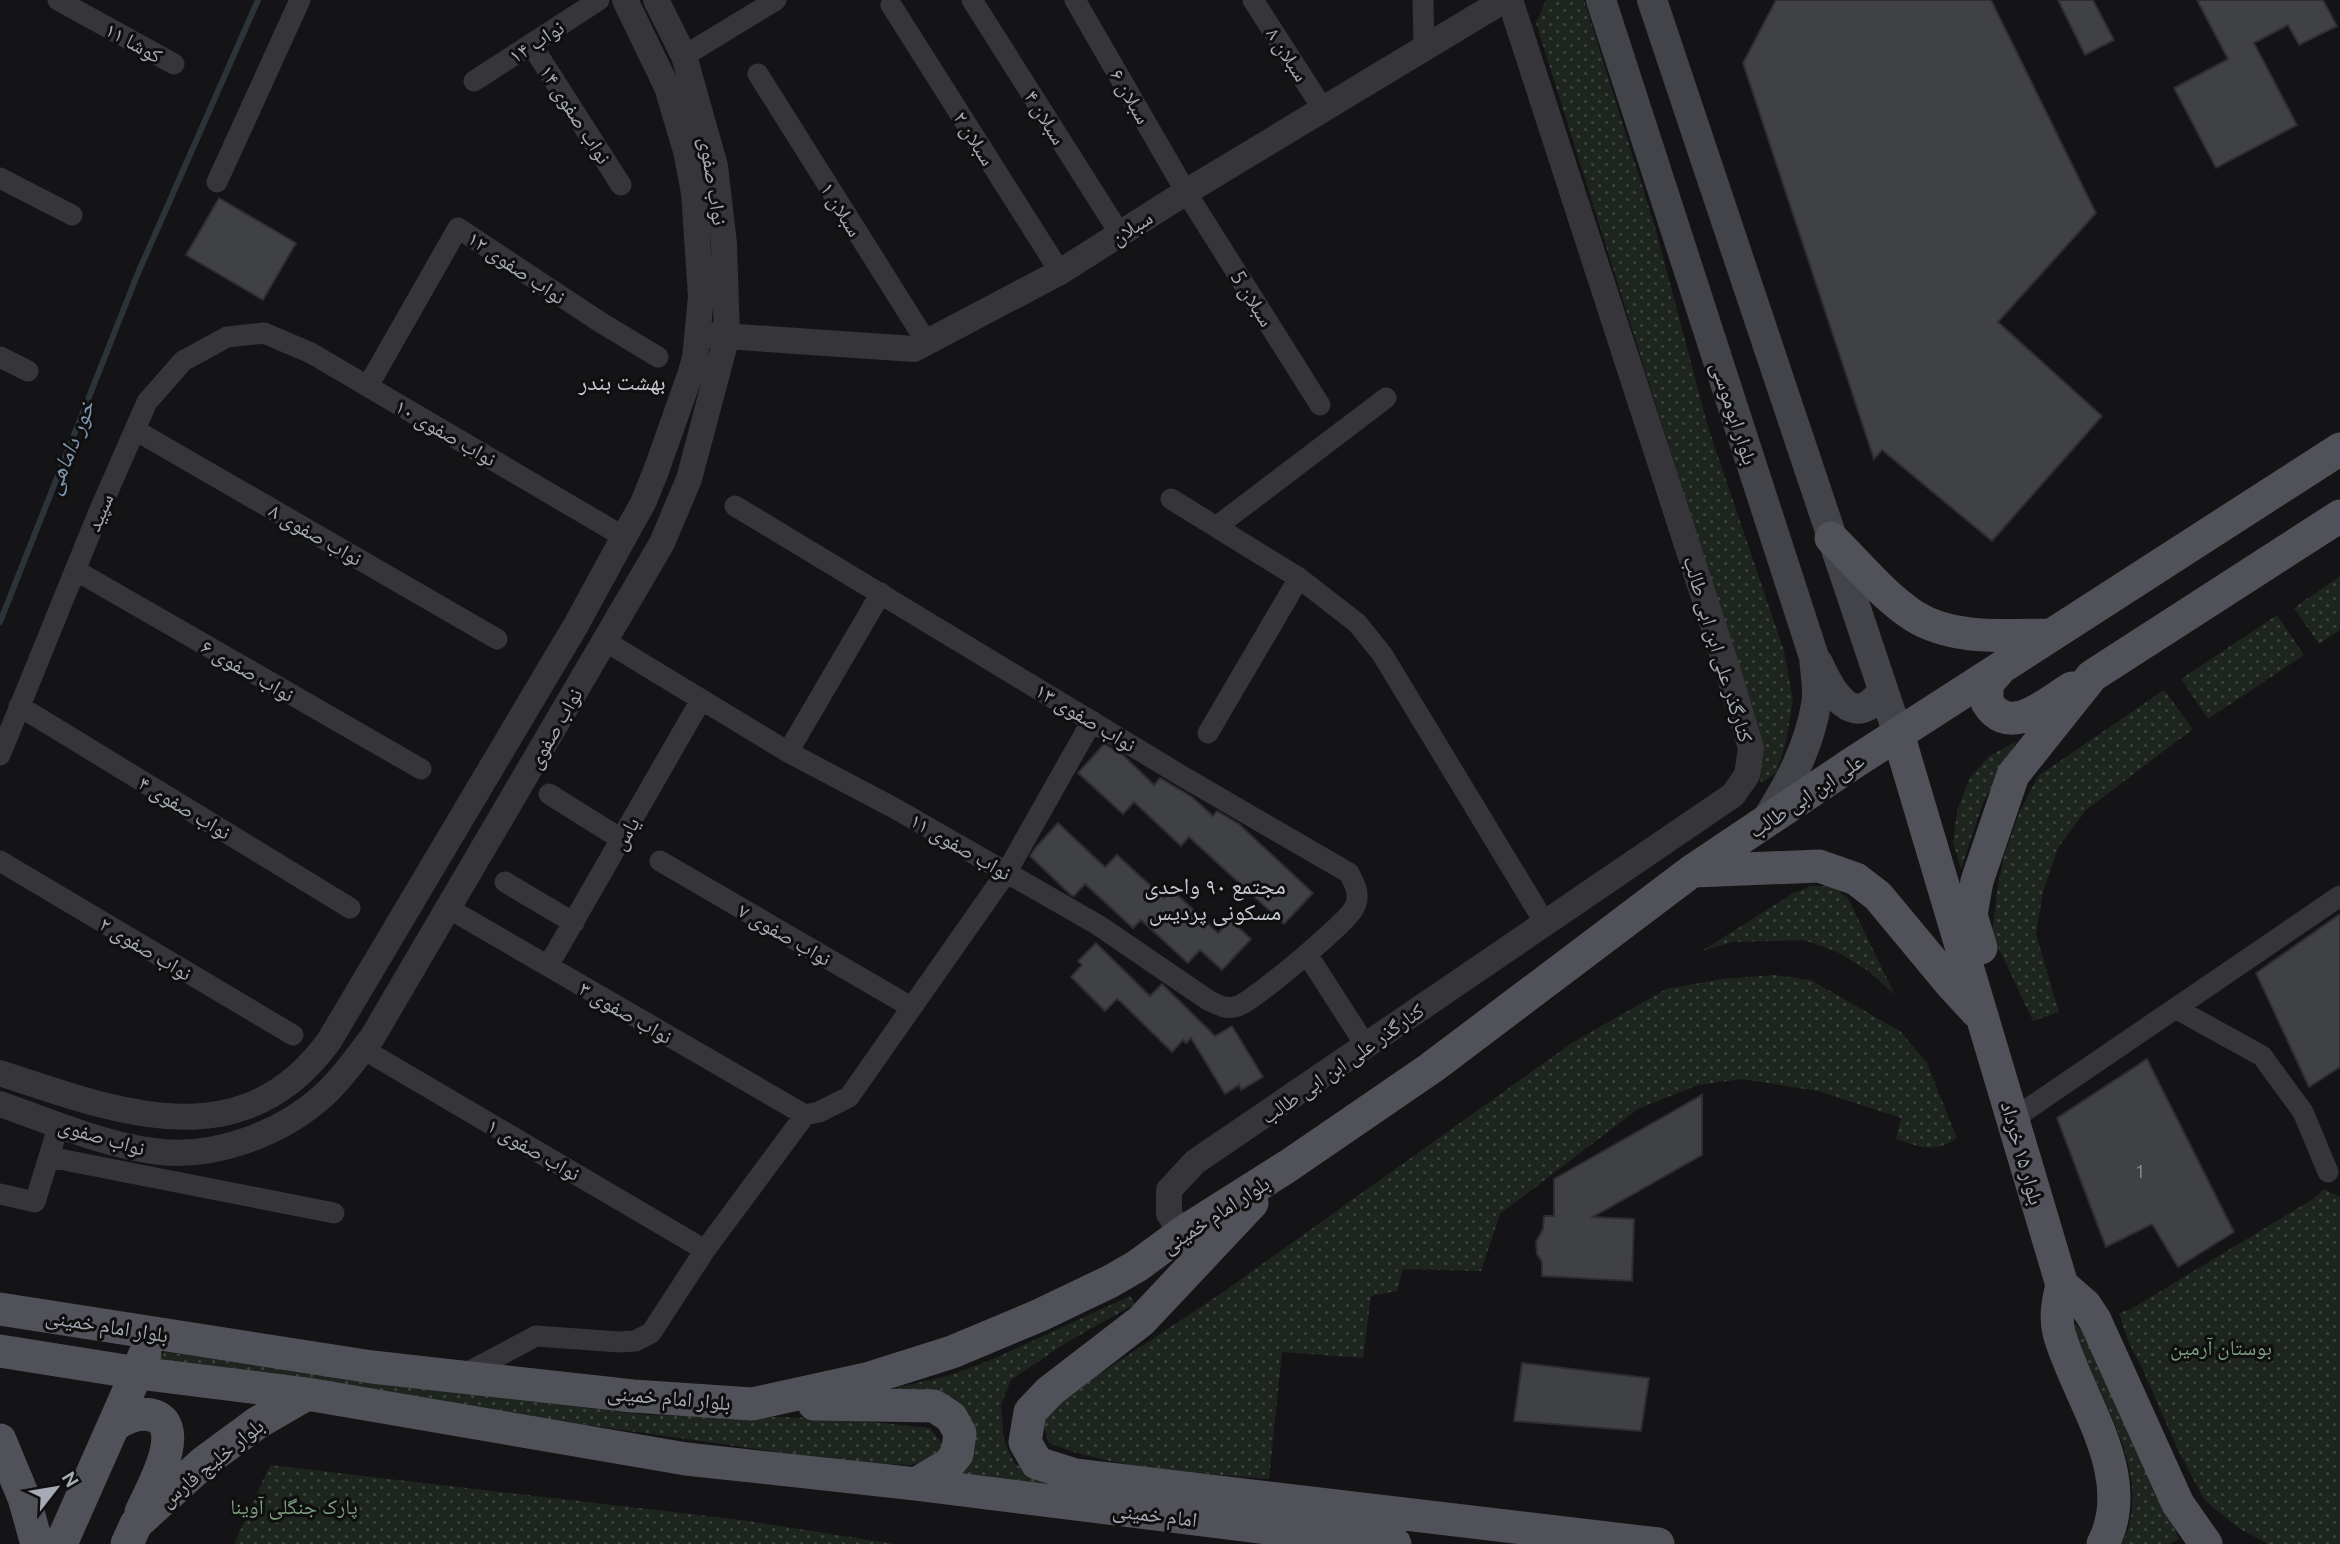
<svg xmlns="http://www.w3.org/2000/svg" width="2340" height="1544" font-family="Ubuntu,'Noto Naskh Arabic',sans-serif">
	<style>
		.green { fill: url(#green-dots) }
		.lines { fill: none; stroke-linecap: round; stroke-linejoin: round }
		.stream { stroke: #2c343a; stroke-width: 6 }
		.building { fill: #404145; stroke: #2e2e31; stroke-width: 2 }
		.minor { stroke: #35353a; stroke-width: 21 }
		.tertiary { stroke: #35353a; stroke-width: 26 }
		.secondary { stroke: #43444a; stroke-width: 30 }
		.primary { stroke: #515259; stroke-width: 33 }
		.labels { text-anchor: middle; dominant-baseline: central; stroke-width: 6; stroke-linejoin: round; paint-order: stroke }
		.number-label { font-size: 18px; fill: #8c9099 }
		.street-label { font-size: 21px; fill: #a6aab5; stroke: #0f0f10 }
		.park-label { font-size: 21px; fill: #7d9f80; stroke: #0f0f10 }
		.neighbourhood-label { font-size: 23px; fill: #c6c9d1; stroke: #0f0f10 }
		.water-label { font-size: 23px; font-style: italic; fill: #7e97af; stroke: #0f0f10 }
	</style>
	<defs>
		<pattern id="green-dots" width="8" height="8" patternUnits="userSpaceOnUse" patternTransform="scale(1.75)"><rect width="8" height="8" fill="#1e251f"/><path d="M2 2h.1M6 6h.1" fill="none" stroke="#3c423d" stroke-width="1.8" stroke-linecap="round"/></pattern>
	</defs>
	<rect width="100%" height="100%" fill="#141315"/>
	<!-- green -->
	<path class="green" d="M 1546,0 L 1584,0 L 1655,227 L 1708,427 L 1784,651 L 1793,700 L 1786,742 L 1776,773 L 1761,783 L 1759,770 L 1764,749 L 1536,23 Z
		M 2340,576 L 2340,630 L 2319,644 L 2294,608 Z
		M 2277,615 L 2304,655 L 2208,719 L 2181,679 Z
		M 2164,690 L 2193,729 L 2086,810 L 2058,848 L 2043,892 L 2036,934 L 2059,1012 L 2033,1021 L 1992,934 L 1997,891 L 2004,855 L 2020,811 L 2038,776 Z
		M 2017,741 L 1983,803 L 1961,869 L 1953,843 L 1957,811 L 1969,779 L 1989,756 Z
		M 1811,886 L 1832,886 L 1848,898 L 1895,995 L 1867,970 L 1837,952 L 1804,940 L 1732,942 L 1702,951 L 1792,894 Z
		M 1775,975 L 1811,980 L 1900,1031 L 1927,1063 L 1957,1138 C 1933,1154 1921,1147 1896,1139 L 1901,1118 L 1818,1091 L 1742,1079 L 1698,1085 L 1638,1109 L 1500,1214 L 1481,1271 L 1403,1269 L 1397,1291 L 1371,1296 L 1363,1358 L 1282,1352 L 1269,1479 C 1199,1472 1114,1470 1049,1443 L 1042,1422 L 1057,1402 L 1216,1297 L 1572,1043 L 1666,989 L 1722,979 Z
		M 2324,1189 L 2340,1197 L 2340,1544 L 2268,1544 L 2240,1529 L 2205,1501 L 2178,1450 L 2142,1368 L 2128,1341 L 2119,1313 L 2131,1309 L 2313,1199 Z
		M 1130,1296 L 1135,1304 L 1064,1344 L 1011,1380 L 1001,1404 L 1004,1440 L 1014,1463 L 1035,1475 L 1088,1491 L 953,1475 L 942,1398 L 922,1389 L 878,1392 L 947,1376 L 991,1360 Z
		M 2072,1322 L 2088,1334 L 2179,1539 L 2169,1544 L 2122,1544 C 2158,1471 2092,1391 2072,1322 Z
		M 164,1352 L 426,1389 L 648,1415 L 834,1418 L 930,1428 L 943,1445 L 935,1459 L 911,1465 L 856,1463 L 158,1364 Z
		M 270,1465 L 742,1520 L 895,1544 L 234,1544 Z"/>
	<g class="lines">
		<!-- stream -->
		<path class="stream" d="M 0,622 L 138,273 L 258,0"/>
	</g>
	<!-- building -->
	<path class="building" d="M 1776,0 L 1991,0 L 2096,213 L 1998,322 L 2102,416 L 1992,541 L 1882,450 L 1874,459 L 1743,63 Z
		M 2058,0 L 2093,0 L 2114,40 L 2085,55 Z
		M 2197,0 L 2323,0 L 2337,26 L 2299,45 L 2288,25 L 2254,43 L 2297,125 L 2216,168 L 2174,88 L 2228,59 Z
		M 219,198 L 296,243 L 263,300 L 186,255 Z
		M 1104,744 L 1123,755 L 1154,785 L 1160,778 L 1192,797 L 1213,816 L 1217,811 L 1239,824 L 1313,893 L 1284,924 L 1189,837 L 1181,846 L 1134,802 L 1123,814 L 1078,773 Z
		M 1058,823 L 1105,867 L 1117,855 L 1164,898 L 1172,890 L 1218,933 L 1230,920 L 1251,939 L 1222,970 L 1200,950 L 1188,963 L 1141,920 L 1133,928 L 1085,884 L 1074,896 L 1071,895 L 1030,856 L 1036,847 Z
		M 2340,914 L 2340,1067 L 2309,1087 L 2256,973 Z
		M 1096,943 L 1150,996 L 1162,984 L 1215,1036 L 1232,1026 L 1263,1077 L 1241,1090 L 1239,1085 L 1225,1094 L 1191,1038 L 1186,1043 L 1183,1040 L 1172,1052 L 1121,1002 L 1117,999 L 1105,1011 L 1071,977 L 1082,965 L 1078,961 Z
		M 2147,1059 L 2234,1232 L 2178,1267 L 2152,1224 L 2106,1247 L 2057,1118 Z
		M 1702,1095 L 1702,1155 L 1593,1217 L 1634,1219 L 1632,1281 L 1542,1276 L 1542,1262 L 1537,1254 L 1536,1242 L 1543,1229 L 1544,1216 L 1554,1216 L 1554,1179 Z
		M 1522,1363 L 1649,1378 L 1641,1431 L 1514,1421 Z"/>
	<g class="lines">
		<!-- minor -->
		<path class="minor" d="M 58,0 L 174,64
			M 972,0 L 1120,234
			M 1075,0 L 1186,192 L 1320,405
			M 1253,0 L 1323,109
			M 1423,0 L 1424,48
			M 891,5 L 1060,272
			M 531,44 L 621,185
			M 684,56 L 776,0
			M 758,74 L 927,343
			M 474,81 L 599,0
			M 0,178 L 72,215
			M 217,182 L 300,0
			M 0,357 L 28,371
			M 368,386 L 458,228 L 600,322 L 658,357
			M 135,430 L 497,639
			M 1171,499 L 1299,578 L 1357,623 L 1382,654 L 1545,923
			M 1216,527 L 1386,398
			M 75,570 L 421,769
			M 605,641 L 788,752 L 896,809 L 1098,925 L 1208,1000 C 1218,1005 1226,1010 1238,1006 C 1253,1001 1347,923 1354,908 C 1361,896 1355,884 1349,873 L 1182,776 L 735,506
			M 19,706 L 350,908
			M 1208,733 L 1299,578
			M 788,752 L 881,593
			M 0,755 L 98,514 L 147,402 L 183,361 L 227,337 L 264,333 L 311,353 L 624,537
			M 549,794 L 621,839
			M 0,861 L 293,1035
			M 660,861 L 911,1007
			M 505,882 L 574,923
			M 448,908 L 805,1115
			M 1307,954 L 1366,1046
			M 548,966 L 701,700
			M 2177,1009 L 2262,1056 L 2303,1112 L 2328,1172
			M 363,1049 L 705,1250
			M 2013,1119 L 2340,896
			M 49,1157 L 334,1213
			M 0,1194 L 35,1202 L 59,1124
			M 461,1376 L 536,1336 L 619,1342 L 635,1341 L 651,1333 L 705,1250 L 805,1115 L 819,1112 L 849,1097 L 1006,873 L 1092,721"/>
		<!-- tertiary -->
		<path class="tertiary" d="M 709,335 L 914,349 L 1060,272 L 1186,192 L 1504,0
			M 0,1073 C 116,1111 241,1162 329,1041 L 576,625 L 624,537 L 643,503 L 656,471 L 690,375 L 695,358 L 701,297 L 694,193 L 686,151 L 667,87 L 625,0
			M 0,1104 C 49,1121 101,1144 153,1151 C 212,1160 282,1134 325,1094 C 343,1077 358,1056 373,1036 L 662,543 L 689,479 L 727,336 L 724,244 L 715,166 L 684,56 L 656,0
			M 1182,1233 L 1169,1214 L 1169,1190 L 1195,1162 L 1733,795 L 1747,775 L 1751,748 L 1727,668 L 1510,0"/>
		<!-- secondary -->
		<path class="secondary" d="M 1601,0 L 1814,657 C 1815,672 1819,690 1816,705 C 1809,747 1789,784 1767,819
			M 1652,0 L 1898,734
			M 1818,663 C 1831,692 1854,733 1883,690"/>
		<!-- primary -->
		<path class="primary" d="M 1831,538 C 1857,563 1883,596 1914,616 C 1954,641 2006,635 2051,635
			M 1999,670 L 1987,684 L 1987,702 C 2009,739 2047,703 2072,688
			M 1898,734 L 2062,1285 L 2085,1305 L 2095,1320 L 2178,1504 L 2206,1544
			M 1694,871 L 1819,866 L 1856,879 L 1878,896 L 1951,984 L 1977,1012
			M 1981,948 L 1971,915 L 1977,881 L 2013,775 L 2092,676 L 2340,516
			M 1252,1203 L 1141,1321 L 1050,1391 L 1030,1412 L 1025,1442 L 1037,1463 L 1075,1475 L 1658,1544
			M 2062,1285 C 2058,1301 2055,1317 2059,1333 C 2077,1398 2139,1475 2103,1544
			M 0,1309 L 372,1367 L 633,1396 L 752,1404 L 870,1378 L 952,1352 L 1038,1316 L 1111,1281 L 1137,1266 L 1182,1233 L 1288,1166 L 1431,1068 L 1692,871 L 1853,763 L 2340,449
			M 0,1351 L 138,1373 L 307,1394 L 686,1459 L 916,1484 L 1395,1544
			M 814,1404 L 934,1406 L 951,1417 L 960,1433 L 957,1454 L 948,1465 L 916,1484
			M 115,1425 C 126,1417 137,1412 151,1415 C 190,1424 150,1492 141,1512
			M 0,1440 L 24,1498 L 37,1544
			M 61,1544 L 145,1354
			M 127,1544 L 136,1524 L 204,1462 L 257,1423 L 307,1394"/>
	</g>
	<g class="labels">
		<!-- number labels -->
		<g class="number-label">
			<text x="2140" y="1171">1</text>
		</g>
		<!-- street labels -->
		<g class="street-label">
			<text transform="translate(536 41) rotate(-33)">نواب ۱۴</text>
			<text transform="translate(134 42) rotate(29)">کوشا ۱۱</text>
			<text transform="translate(1288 54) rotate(57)">سبلان ۸</text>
			<text transform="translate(1131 96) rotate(60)">سبلان ۶</text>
			<text transform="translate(576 114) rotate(57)">نواب صفوی ۱۴</text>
			<text transform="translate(1046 117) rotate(58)">سبلان ۴</text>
			<text transform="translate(975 138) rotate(58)">سبلان ۲</text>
			<text transform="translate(714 181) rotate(81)">نواب صفوی</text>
			<text transform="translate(842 209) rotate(58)">سبلان ۱</text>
			<text transform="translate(1131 227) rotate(-33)">سبلان</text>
			<text transform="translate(517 267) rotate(34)">نواب صفوی ۱۲</text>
			<text transform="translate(1253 298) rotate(58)">سبلان 5</text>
			<text transform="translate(1735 413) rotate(72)">بلوار ابوموسی</text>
			<text transform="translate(446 432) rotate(30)">نواب صفوی ۱۰</text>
			<text transform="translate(99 512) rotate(-67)">سپید</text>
			<text transform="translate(316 534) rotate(30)">نواب صفوی ۸</text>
			<text transform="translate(1719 649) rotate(73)">کنارگذر علی ابن ابی طالب</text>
			<text transform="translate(248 670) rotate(30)">نواب صفوی ۶</text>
			<text transform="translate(1086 717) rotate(31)">نواب صفوی ۱۳</text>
			<text transform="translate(554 728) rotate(-60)">نواب صفوی</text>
			<text transform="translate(1806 795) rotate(-34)">علی ابن ابی طالب</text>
			<text transform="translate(185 807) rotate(31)">نواب صفوی ۴</text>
			<text transform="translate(625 833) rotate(-60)">یاس</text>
			<text transform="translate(961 846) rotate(30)">نواب صفوی ۱۱</text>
			<text transform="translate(785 934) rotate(30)">نواب صفوی ۷</text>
			<text transform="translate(146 948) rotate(31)">نواب صفوی ۲</text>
			<text transform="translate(626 1012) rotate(30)">نواب صفوی ۳</text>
			<text transform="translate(1342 1063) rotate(-35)">کنارگذر علی ابن ابی طالب</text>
			<text transform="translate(102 1136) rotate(16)">نواب صفوی</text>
			<text transform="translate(534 1149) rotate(30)">نواب صفوی ۱</text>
			<text transform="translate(2023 1153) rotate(74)">بلوار ۱۵ خرداد</text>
			<text transform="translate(1215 1214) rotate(-33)">بلوار امام خمینی</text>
			<text transform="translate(107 1325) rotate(9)">بلوار امام خمینی</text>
			<text transform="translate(669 1397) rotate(5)">بلوار امام خمینی</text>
			<text transform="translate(211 1462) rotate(-39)">بلوار خلیج فارس</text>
			<text transform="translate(1155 1514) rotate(7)">امام خمینی</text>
		</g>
		<!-- park labels -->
		<g class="park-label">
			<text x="2221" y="1347">بوستان آرمین</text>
			<text x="294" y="1506">پارک جنگلی آوینا</text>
		</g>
		<!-- neighbourhood labels -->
		<g class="neighbourhood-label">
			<text x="622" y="381">بهشت بندر</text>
			<text x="1215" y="885">مجتمع ٩٠ واحدی<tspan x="1215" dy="26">مسکونی پردیس</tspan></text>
		</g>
		<!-- water labels -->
		<g class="water-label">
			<text transform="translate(69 447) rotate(-68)">خور داماهی</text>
		</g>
	</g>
	<!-- north arrow -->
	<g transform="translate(56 1488) rotate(59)" stroke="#0f0f10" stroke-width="5" paint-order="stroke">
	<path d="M0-5L12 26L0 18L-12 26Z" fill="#a6aab5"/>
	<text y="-10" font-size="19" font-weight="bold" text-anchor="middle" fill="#a6aab5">N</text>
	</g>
</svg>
